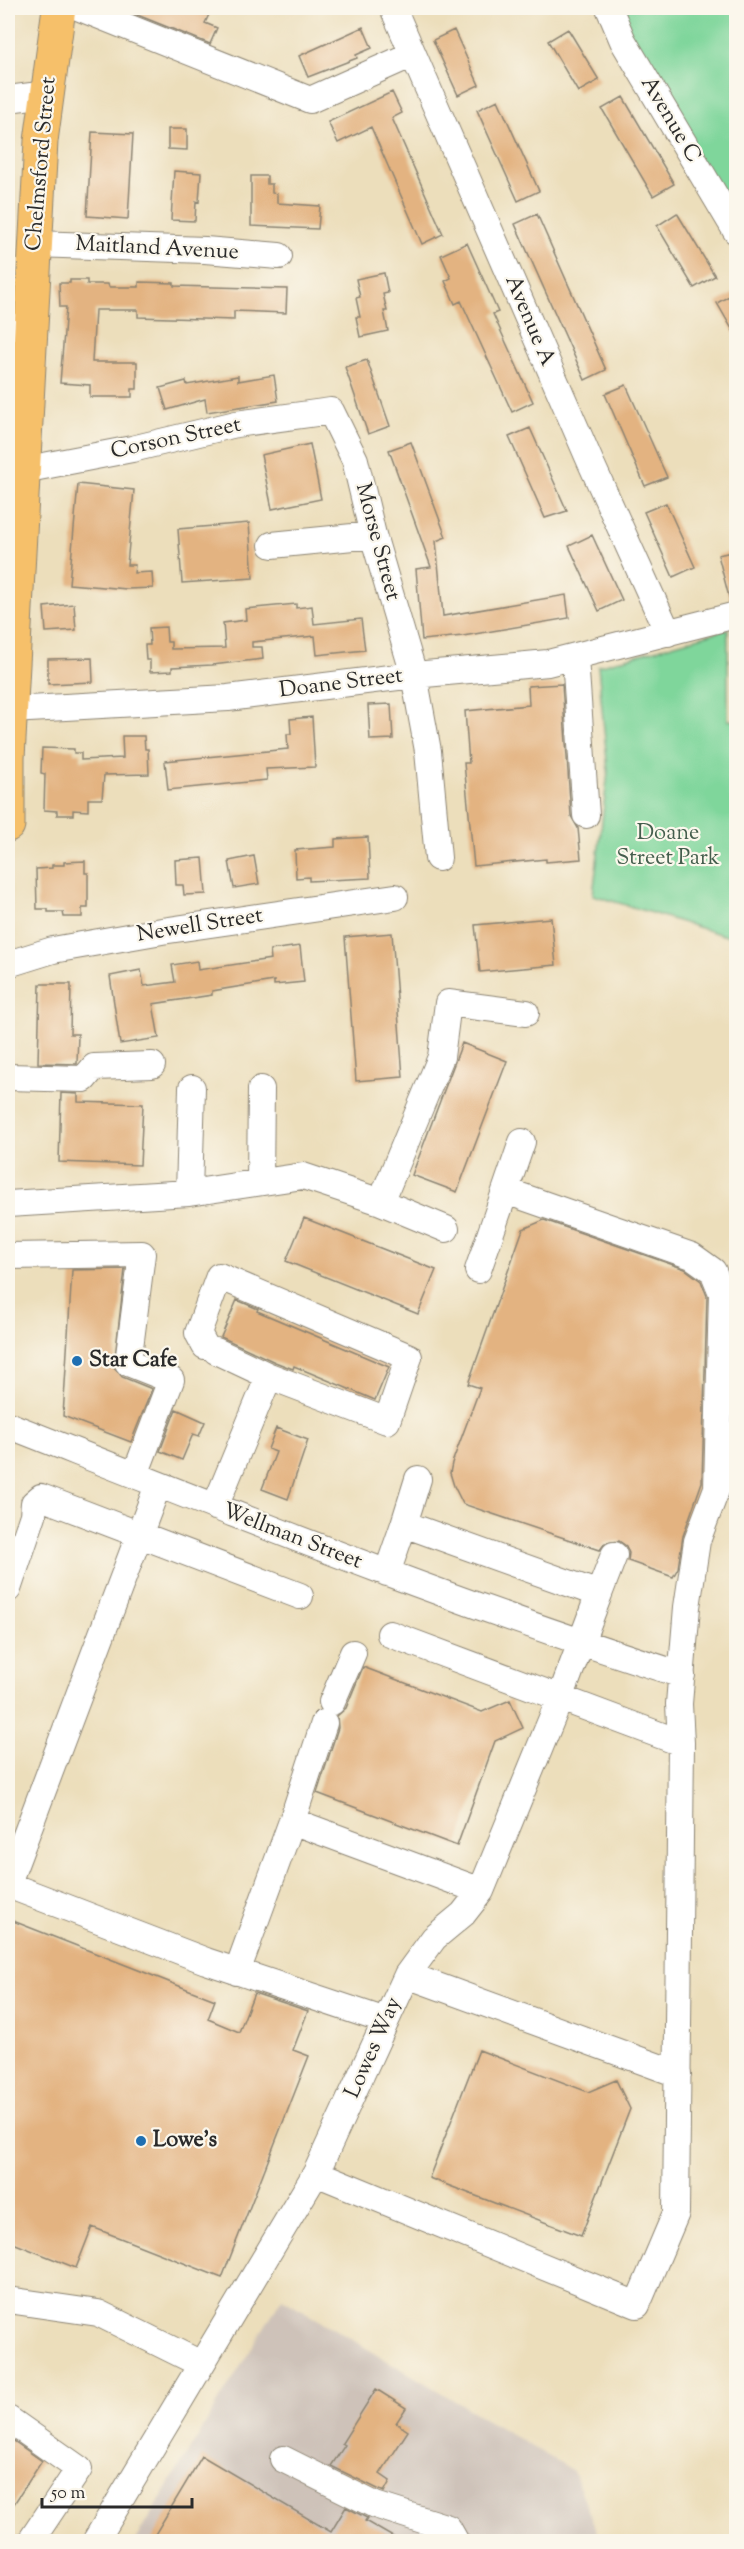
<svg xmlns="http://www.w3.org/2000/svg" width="744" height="2549" font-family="'Sorts Mill Goudy',serif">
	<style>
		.industrial { fill: #cec2b9 }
		.green { fill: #7fd69b; stroke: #558063; stroke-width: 1.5 }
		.building { fill: #e3b381 }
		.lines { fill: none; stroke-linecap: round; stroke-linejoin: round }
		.minor-casing { stroke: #8c8473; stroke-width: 28 }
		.major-casing { stroke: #8c8473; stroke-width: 35 }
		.minor { stroke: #fff; stroke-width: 26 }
		.major { stroke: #f6c06b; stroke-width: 33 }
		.poi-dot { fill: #1f6fb2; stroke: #fbf7ec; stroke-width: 2 }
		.labels { text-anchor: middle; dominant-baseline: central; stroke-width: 4.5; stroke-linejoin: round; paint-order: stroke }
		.street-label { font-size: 22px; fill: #2b2b2b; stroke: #fbf7ec }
		.park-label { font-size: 22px; fill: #445e4d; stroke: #fbf7ec }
		.poi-label { font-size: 22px; font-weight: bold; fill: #2b2b2b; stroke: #fbf7ec; text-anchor: start }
	</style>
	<rect width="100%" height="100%" fill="#fbf7ec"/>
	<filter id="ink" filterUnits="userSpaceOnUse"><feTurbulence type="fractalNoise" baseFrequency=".0167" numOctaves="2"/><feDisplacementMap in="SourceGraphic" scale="12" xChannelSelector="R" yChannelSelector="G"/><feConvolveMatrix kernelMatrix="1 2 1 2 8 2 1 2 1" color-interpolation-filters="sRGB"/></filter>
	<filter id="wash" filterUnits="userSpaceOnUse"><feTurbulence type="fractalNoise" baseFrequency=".008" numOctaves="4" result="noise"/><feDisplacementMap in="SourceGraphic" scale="24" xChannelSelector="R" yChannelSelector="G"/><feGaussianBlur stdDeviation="1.35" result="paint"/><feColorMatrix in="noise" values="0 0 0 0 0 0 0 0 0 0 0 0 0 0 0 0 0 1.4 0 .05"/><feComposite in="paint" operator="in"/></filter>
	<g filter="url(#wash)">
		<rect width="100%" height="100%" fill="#ecdebb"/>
		<!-- industrial -->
		<path class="industrial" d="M 282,2298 L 573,2471 L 600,2541 L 134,2542 Z"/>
		<!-- green -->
		<path class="green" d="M 609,8 L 736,8 L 736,231 Z
			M 728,629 L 728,720 L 736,721 L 736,939 L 593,895 L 608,772 L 598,666 Z"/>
		<g id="blocks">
			<!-- building -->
			<path class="building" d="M 120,8 L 212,8 L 205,23 L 217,28 L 210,44 Z
				M 363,27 L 372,48 L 356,55 L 357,58 L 308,77 L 299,56 Z
				M 568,29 L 599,80 L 578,92 L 548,41 Z
				M 454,30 L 479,85 L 458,95 L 433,40 Z
				M 392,92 L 402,113 L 392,118 L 443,234 L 422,244 L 371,127 L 338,143 L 328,122 Z
				M 623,97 L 674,184 L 653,196 L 602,109 Z
				M 498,100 L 539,191 L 518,201 L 477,110 Z
				M 168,129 L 187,129 L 187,150 L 168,149 Z
				M 92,132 L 133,134 L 128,219 L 87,216 Z
				M 174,171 L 201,173 L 199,202 L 196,201 L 195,221 L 171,220 Z
				M 251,176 L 267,176 L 267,184 L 272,184 L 272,193 L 277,194 L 277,203 L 320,206 L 318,229 L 251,226 Z
				M 677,213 L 715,276 L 694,288 L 657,226 Z
				M 537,214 L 606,370 L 585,380 L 515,224 Z
				M 467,243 L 498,312 L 493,314 L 533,402 L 512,412 L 461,301 L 455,304 L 445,281 L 451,278 L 441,255 Z
				M 384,273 L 388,293 L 383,294 L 387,311 L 384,311 L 388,331 L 360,337 L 356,317 L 360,317 L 356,298 L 360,297 L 356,279 Z
				M 70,280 L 87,280 L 87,284 L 108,284 L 109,287 L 139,287 L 139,282 L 174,283 L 174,286 L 287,289 L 286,313 L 234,311 L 234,320 L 138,317 L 138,310 L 95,310 L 92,362 L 137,362 L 137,389 L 132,389 L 132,397 L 90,397 L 90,385 L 60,383 L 66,307 L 60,307 L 59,283 L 70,283 Z
				M 736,292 L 736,336 L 717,303 Z
				M 367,360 L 390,426 L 368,434 L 345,367 Z
				M 274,375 L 278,401 L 207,412 L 205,399 L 167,410 L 160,388 L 186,381 L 187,385 L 238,376 L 238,381 Z
				M 626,385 L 667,477 L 645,486 L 605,394 Z
				M 530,428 L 567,511 L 545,518 L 509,437 Z
				M 411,442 L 446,537 L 436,541 L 443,616 L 566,595 L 569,618 L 463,636 L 422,640 L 416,569 L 431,567 L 389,450 Z
				M 310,444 L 321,499 L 272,509 L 261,455 Z
				M 78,484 L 134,490 L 127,565 L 135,565 L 134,573 L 152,572 L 153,588 L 127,589 L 69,584 Z
				M 666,503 L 695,567 L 673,577 L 644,512 Z
				M 249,523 L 253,578 L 182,583 L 178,529 Z
				M 592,535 L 622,600 L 599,611 L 569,546 Z
				M 736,551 L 736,600 L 730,601 L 718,555 Z
				M 74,604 L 76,630 L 46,632 L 44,607 Z
				M 296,604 L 296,608 L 312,606 L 314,624 L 361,619 L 365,650 L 317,655 L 315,636 L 252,642 L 252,647 L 262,647 L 263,659 L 212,665 L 172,667 L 172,671 L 150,672 L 150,660 L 146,660 L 145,645 L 150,645 L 149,628 L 166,627 L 167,642 L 171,642 L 171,649 L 225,648 L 223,623 L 246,620 L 245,609 Z
				M 92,658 L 93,682 L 48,684 L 48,659 Z
				M 562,684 L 571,816 L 578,828 L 581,859 L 546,862 L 546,859 L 474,866 L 464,763 L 469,763 L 465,711 L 529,705 L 528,686 Z
				M 391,704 L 393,739 L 370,740 L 368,705 Z
				M 312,717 L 315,767 L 266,769 L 267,780 L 168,790 L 165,761 L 288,749 L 287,734 L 291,734 L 290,719 Z
				M 122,736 L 144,736 L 145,749 L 148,749 L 149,774 L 104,775 L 102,799 L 88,799 L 88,811 L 73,810 L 73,815 L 57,815 L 57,811 L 44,810 L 45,774 L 41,773 L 42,748 L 74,749 L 74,753 L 81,753 L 81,760 L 123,758 Z
				M 368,837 L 370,878 L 309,881 L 309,877 L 296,878 L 295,850 L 335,847 L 335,839 Z
				M 254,856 L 259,884 L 234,888 L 229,861 Z
				M 203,858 L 206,894 L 184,895 L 183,885 L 176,885 L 175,860 Z
				M 85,861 L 85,873 L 88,873 L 88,908 L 82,908 L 82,917 L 64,917 L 63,912 L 48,912 L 48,909 L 37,909 L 36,869 L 52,868 L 52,865 L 64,865 L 64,862 Z
				M 551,918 L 556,965 L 480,972 L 475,925 Z
				M 392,933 L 403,1077 L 356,1081 L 345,937 Z
				M 300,946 L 304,982 L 274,985 L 274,981 L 212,991 L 212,995 L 153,1004 L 159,1038 L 120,1044 L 110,976 L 141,970 L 144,986 L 175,982 L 172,965 L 197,961 L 198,970 L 271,959 L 270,950 Z
				M 40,984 L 71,984 L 70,1034 L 78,1034 L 77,1064 L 38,1063 Z
				M 462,1043 L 507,1061 L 457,1192 L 412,1175 Z
				M 61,1093 L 78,1094 L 78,1102 L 143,1104 L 140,1165 L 59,1162 Z
				M 304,1218 L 436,1270 L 418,1314 L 286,1261 Z
				M 544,1220 L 685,1269 L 701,1281 L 707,1296 L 702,1482 L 683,1536 L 678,1568 L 673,1577 L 628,1561 L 629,1553 L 626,1546 L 619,1541 L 605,1543 L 600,1550 L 463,1504 L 454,1486 L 450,1473 L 452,1463 L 480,1388 L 468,1384 L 523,1229 Z
				M 125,1269 L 114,1367 L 122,1377 L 152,1389 L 131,1442 L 63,1416 L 72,1270 Z
				M 237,1300 L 258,1309 L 257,1311 L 389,1367 L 375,1400 L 294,1366 L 293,1369 L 275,1362 L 221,1337 Z
				M 176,1409 L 205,1422 L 199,1436 L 193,1434 L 182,1460 L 160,1451 Z
				M 276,1428 L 308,1440 L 288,1499 L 262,1489 L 276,1452 L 268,1449 Z
				M 363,1667 L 482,1712 L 510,1700 L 523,1728 L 495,1741 L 457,1846 L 317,1793 L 338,1728 L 337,1716 L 346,1708 Z
				M 8,1919 L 215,2000 L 208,2019 L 239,2032 L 254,1993 L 308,2011 L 293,2050 L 309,2056 L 222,2278 L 92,2227 L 76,2268 L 8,2241 Z
				M 479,2050 L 588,2092 L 616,2080 L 630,2109 L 581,2236 L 429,2178 Z
				M 376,2389 L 406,2408 L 396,2423 L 408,2431 L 380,2474 L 390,2481 L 384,2492 L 331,2466 L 345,2445 L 342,2443 Z
				M 8,2437 L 42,2461 L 8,2513 Z
				M 202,2456 L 331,2532 L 346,2507 L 367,2518 L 365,2521 L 400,2541 L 151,2541 Z"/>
		</g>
	</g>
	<g filter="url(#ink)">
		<use href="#blocks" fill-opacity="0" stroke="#8c8473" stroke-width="1.5"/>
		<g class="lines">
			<defs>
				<path id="minor" d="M 80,8 L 310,100 L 413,54
					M 393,8 L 590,461 L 668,633
					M 609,8 L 623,41 L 736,231
					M 8,99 L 47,94
					M 35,244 L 205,250 L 279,256
					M 8,330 L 30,323
					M 23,470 L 132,449 L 236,424 L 331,411 L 355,460 L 373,535 L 414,675 L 428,751 L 438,858
					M 272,545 L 373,535
					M 575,658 L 586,815
					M 11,710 L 228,698 L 414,675 L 548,663 L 736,615
					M 8,964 L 53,950 L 162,931 L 395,897
					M 8,1077 L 84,1079 L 94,1067 L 152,1065
					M 260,1182 L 261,1089
					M 189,1193 L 192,1088
					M 381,1202 L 441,1057 L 448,1003 L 526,1013
					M 8,1204 L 189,1193 L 303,1176 L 381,1202 L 446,1229
					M 8,1256 L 142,1254 L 128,1363 L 171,1380 L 135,1475
					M 478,1270 L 522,1142
					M 205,1346 L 198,1333 L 219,1276 L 409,1357 L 387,1421 L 269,1376 L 215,1507
					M 216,1351 L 269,1376
					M 8,1425 C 231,1513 453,1603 682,1675
					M 404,1524 L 418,1479
					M 8,1589 L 33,1515 L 34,1503 L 41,1497 L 300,1596
					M 599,1594 L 614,1555
					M 390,1634 L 681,1743
					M 332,1702 L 353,1653
					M 292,1821 L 481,1891
					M 8,1883 L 158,1485
					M 8,1885 L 206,1961 L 386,2021
					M 237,1972 L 292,1821 L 324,1723
					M 407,1975 L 678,2074
					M 316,2173 L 637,2305 L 676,2213 L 681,1743 L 679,1704 L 687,1607 L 697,1541 L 717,1488 L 722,1293 L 713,1271 L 692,1256 L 506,1191
					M 8,2300 L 98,2313 L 201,2364
					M 8,2419 L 79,2469 L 30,2542
					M 283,2459 L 375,2505 L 448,2528 L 456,2542
					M 95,2542 L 316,2173 L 407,1975 L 434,1938 L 463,1914 L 481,1891 L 561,1696 L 599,1594 L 404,1524 L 387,1573"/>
				<path id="major" d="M 8,825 L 8,758 L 41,141 L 59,8"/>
			</defs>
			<!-- minor casing -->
			<use href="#minor" class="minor-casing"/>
			<!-- major casing -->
			<use href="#major" class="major-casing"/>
			<!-- minor -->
			<use href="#minor" class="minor"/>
			<!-- major -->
			<use href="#major" class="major"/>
		</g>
	</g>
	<!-- markers -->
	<g class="poi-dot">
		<circle cx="77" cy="1361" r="6"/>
		<circle cx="141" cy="2141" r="6"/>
	</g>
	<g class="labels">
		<!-- street labels -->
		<g class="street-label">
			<text transform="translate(670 120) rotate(59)">Avenue C</text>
			<text transform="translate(42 164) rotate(-85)">Chelmsford Street</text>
			<text transform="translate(157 249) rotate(3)">Maitland Avenue</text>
			<text transform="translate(529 321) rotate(67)">Avenue A</text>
			<text transform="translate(176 439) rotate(-12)">Corson Street</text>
			<text transform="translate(377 542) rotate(75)">Morse Street</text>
			<text transform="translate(341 684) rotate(-7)">Doane Street</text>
			<text transform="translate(200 926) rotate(-9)">Newell Street</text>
			<text transform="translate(292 1537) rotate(21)">Wellman Street</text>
			<text transform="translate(374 2048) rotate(-66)">Lowes Way</text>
		</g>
		<!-- park labels -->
		<g class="park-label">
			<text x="668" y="834">Doane<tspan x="668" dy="25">Street Park</tspan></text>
		</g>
		<!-- poi labels -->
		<g class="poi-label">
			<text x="89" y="1361">Star Cafe</text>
			<text x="153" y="2141">Lowe's</text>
		</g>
	</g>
	<!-- margin -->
	<rect width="744" height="2549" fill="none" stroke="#fbf7ec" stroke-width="30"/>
	<!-- scale -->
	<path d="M42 2498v9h150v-9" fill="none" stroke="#2b2b2b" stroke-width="3"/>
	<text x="51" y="2498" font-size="18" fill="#2b2b2b" stroke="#fbf7ec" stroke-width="4.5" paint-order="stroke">50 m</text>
</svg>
